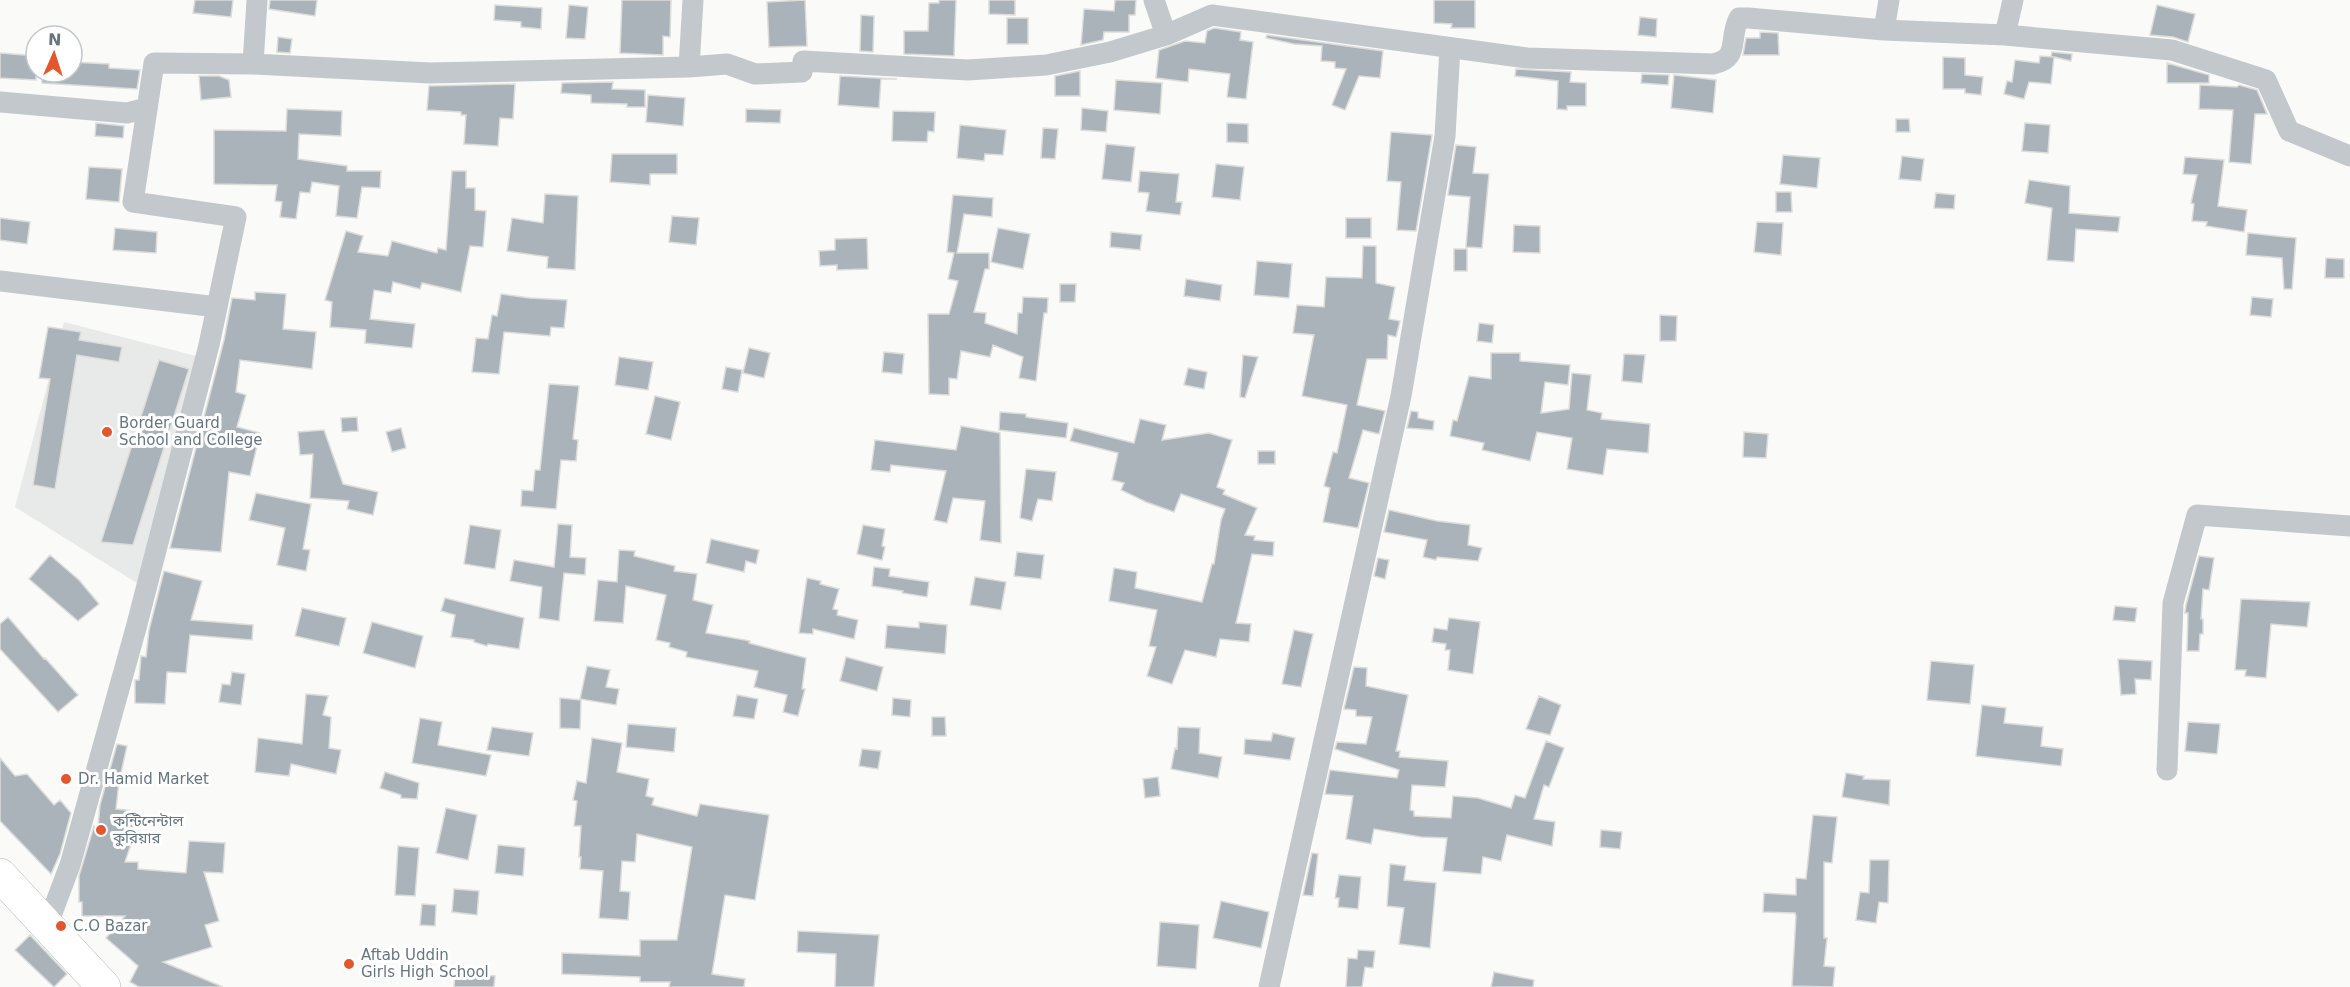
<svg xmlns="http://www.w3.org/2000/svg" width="2350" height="987" font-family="'DejaVu Sans','Noto Sans Bengali',sans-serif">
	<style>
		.built { fill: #e8e9e9 }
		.building { fill: #aab3b9; stroke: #dcdcda; stroke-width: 1.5 }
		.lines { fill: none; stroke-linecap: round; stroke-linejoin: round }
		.trunk-casing { stroke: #b4b9bd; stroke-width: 34 }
		.minor { stroke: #c3c8cc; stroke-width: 21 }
		.trunk { stroke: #fff; stroke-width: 33 }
		.poi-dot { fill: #e4572e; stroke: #fff; stroke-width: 2 }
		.labels { text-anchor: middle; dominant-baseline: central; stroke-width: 6; stroke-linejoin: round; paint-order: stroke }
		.poi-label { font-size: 15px; fill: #657683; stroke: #fff; text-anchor: start }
	</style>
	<rect width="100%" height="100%" fill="#fafaf8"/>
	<!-- built -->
	<path class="built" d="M 64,322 L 200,357 L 137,583 L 15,507 Z"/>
	<!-- building -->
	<path class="building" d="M 195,0 L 233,0 L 231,17 L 193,13 Z
		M 270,0 L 317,0 L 315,16 L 269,9 Z
		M 622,0 L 671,0 L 670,37 L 663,36 L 663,55 L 620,53 Z
		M 805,0 L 807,46 L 769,47 L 767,2 Z
		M 939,0 L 956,0 L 954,56 L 904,54 L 904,31 L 928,31 L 929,3 L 939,3 Z
		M 989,0 L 1015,0 L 1015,15 L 989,14 Z
		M 1115,0 L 1136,0 L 1135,15 L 1129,15 L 1129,32 L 1104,32 L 1103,40 L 1081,45 L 1084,9 L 1114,11 Z
		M 1434,0 L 1475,0 L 1475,28 L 1451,28 L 1452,24 L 1434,23 Z
		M 495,5 L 542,8 L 541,29 L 521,27 L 521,22 L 494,20 Z
		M 569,5 L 588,7 L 585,39 L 566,38 Z
		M 2157,5 L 2195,14 L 2188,42 L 2173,37 L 2150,35 Z
		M 861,15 L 874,16 L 873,52 L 860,51 Z
		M 1640,17 L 1657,19 L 1656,37 L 1638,35 Z
		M 1007,18 L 1028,18 L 1028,44 L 1007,44 Z
		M 1214,28 L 1241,32 L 1240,40 L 1253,42 L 1246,99 L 1227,97 L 1230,74 L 1189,69 L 1188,82 L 1156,78 L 1159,50 L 1185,41 L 1205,43 L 1207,31 Z
		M 1760,32 L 1778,33 L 1779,55 L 1743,55 L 1746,38 L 1760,38 Z
		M 1267,35 L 1383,51 L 1380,78 L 1359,76 L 1345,110 L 1332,105 L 1346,69 L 1335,68 L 1335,62 L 1321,61 L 1322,46 L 1294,44 L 1266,38 Z
		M 278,37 L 292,39 L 290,53 L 277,52 Z
		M 2052,52 L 2072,54 L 2071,61 L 2054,57 L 2051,84 L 2029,82 L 2024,99 L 2004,94 L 2007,81 L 2012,82 L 2015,60 L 2039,63 L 2040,56 L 2053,57 L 2051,57 Z
		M 0,53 L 36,56 L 36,80 L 0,78 Z
		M 1943,57 L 1965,58 L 1965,75 L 1983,77 L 1981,95 L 1965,93 L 1965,89 L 1943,89 Z
		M 72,62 L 109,64 L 109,68 L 140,70 L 137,89 L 42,83 L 42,72 L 72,72 Z
		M 2167,63 L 2209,75 L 2209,83 L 2167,83 Z
		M 1516,69 L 1571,72 L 1570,82 L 1586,83 L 1586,106 L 1567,106 L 1567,110 L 1557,109 L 1558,81 L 1515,76 Z
		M 1080,71 L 1080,96 L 1055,96 L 1055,76 Z
		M 1642,74 L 1669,75 L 1668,85 L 1641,83 Z
		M 1674,75 L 1716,80 L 1713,113 L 1671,108 Z
		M 199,76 L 219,76 L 229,80 L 231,97 L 201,100 Z
		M 840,76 L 897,79 L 881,79 L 879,108 L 838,105 Z
		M 1116,80 L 1162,83 L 1160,114 L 1114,110 Z
		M 613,82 L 612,89 L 645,90 L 645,107 L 627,107 L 627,104 L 591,103 L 591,95 L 561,93 L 562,83 Z
		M 515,84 L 513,119 L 500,118 L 498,146 L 464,144 L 466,115 L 461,115 L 461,112 L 427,110 L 429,86 Z
		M 2200,85 L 2237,87 L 2239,85 L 2257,90 L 2267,114 L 2255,114 L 2251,164 L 2229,162 L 2233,110 L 2199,109 Z
		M 648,95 L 685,98 L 683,126 L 646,122 Z
		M 1082,108 L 1108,111 L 1106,132 L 1081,130 Z
		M 287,109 L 342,111 L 341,136 L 299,134 L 298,159 L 347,166 L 347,171 L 381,171 L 380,188 L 362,187 L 357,218 L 336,216 L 339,186 L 312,182 L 310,193 L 300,192 L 296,219 L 280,217 L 282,202 L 275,201 L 277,185 L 214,184 L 214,130 L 286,131 Z
		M 746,109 L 781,110 L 780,123 L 746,122 Z
		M 893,111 L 935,112 L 934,132 L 928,131 L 927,142 L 892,141 Z
		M 1896,119 L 1909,119 L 1910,132 L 1896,132 Z
		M 96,123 L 124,126 L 123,138 L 95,136 Z
		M 1227,123 L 1248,124 L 1248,143 L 1227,142 Z
		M 2025,123 L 2050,125 L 2048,153 L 2022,151 Z
		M 960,125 L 1006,130 L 1003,155 L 985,154 L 984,161 L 957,158 Z
		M 1043,128 L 1058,129 L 1055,159 L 1041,158 Z
		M 1391,132 L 1432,135 L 1416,231 L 1397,230 L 1401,182 L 1387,181 Z
		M 1106,144 L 1135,147 L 1131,182 L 1102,179 Z
		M 1456,145 L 1476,147 L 1473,173 L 1489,174 L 1482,248 L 1466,247 L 1470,197 L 1448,195 Z
		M 612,154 L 677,154 L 677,174 L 650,174 L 650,185 L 610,182 Z
		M 1783,155 L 1820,158 L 1817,188 L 1780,184 Z
		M 1902,156 L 1924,159 L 1921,181 L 1899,179 Z
		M 2185,157 L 2224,160 L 2218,206 L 2247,210 L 2244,232 L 2206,226 L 2207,222 L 2192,221 L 2194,204 L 2191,203 L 2197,175 L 2183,174 Z
		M 1216,164 L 1244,167 L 1240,200 L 1212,197 Z
		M 89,167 L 122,169 L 119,202 L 86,199 Z
		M 452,171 L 466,171 L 466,188 L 475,188 L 475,210 L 486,211 L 483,247 L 470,246 L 461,292 L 422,283 L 420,289 L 393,282 L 391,293 L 374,290 L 370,319 L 415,324 L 412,348 L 365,343 L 366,330 L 330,327 L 332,302 L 325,300 L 346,231 L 363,236 L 358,252 L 388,256 L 392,241 L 437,253 L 438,248 L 446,250 Z
		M 1140,171 L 1179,174 L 1176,202 L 1182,202 L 1180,215 L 1146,211 L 1149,193 L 1138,192 Z
		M 2029,180 L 2070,186 L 2069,213 L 2120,217 L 2118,232 L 2076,229 L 2074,262 L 2047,260 L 2052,208 L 2025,203 Z
		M 1776,192 L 1791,192 L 1792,212 L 1776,212 Z
		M 1936,193 L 1955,195 L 1954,209 L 1934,208 Z
		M 545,194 L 578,196 L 575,270 L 547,268 L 548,257 L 507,251 L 512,218 L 543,223 Z
		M 953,195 L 993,198 L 992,217 L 964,214 L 957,253 L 989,253 L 989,269 L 985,269 L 974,312 L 986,313 L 985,323 L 1017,334 L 1018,313 L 1022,313 L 1023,297 L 1048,298 L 1047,313 L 1044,313 L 1036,381 L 1019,378 L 1023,357 L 993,345 L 990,357 L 961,351 L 957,379 L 949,378 L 949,395 L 929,394 L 928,314 L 949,314 L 958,281 L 948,279 L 954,253 L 947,252 Z
		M 672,216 L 699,218 L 696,245 L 669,242 Z
		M 0,218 L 30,222 L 27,244 L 0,240 Z
		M 1346,218 L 1371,218 L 1371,238 L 1346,238 Z
		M 1757,222 L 1783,223 L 1781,255 L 1754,252 Z
		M 1514,225 L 1540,226 L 1540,253 L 1513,252 Z
		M 115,228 L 157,232 L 156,253 L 113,250 Z
		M 998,228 L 1030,234 L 1023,269 L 991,262 Z
		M 1111,232 L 1142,235 L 1140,250 L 1110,247 Z
		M 2248,233 L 2296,238 L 2292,289 L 2284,289 L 2282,258 L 2246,255 Z
		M 867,238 L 868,269 L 837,270 L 837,265 L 820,266 L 819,251 L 835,250 L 835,239 Z
		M 1363,246 L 1376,246 L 1376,283 L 1395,287 L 1389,319 L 1400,321 L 1396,337 L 1388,335 L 1387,359 L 1367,359 L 1357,405 L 1385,411 L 1379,434 L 1363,430 L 1349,478 L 1369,483 L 1358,528 L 1323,522 L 1330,488 L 1324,486 L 1333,452 L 1337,453 L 1347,405 L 1302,396 L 1314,335 L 1293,333 L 1297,305 L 1324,307 L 1326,277 L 1362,278 Z
		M 1454,249 L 1467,249 L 1467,271 L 1454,271 Z
		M 2326,258 L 2344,259 L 2344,278 L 2325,278 Z
		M 1257,261 L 1292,264 L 1289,298 L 1254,295 Z
		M 1186,279 L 1222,285 L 1220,301 L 1184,296 Z
		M 1060,284 L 1076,284 L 1075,302 L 1060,302 Z
		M 255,292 L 286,294 L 283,329 L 316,332 L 312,369 L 240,360 L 236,392 L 246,395 L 237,427 L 260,433 L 250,476 L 229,472 L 221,552 L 170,548 L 224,340 L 232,298 L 255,300 Z
		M 501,294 L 530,298 L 567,300 L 564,328 L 551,327 L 550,336 L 504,332 L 499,374 L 472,372 L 476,338 L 488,339 L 492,315 L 497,316 Z
		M 2252,297 L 2273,299 L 2271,317 L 2250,315 Z
		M 1660,315 L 1677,316 L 1676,341 L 1660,341 Z
		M 1479,323 L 1494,325 L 1492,343 L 1477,341 Z
		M 48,327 L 81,332 L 79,340 L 122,347 L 119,362 L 77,355 L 55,489 L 33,485 L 50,379 L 39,378 Z
		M 749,348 L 770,353 L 764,378 L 743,373 Z
		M 884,352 L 904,354 L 902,374 L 882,372 Z
		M 1491,353 L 1520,353 L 1520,361 L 1570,365 L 1568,385 L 1545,382 L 1541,413 L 1569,409 L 1572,373 L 1591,375 L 1587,410 L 1602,413 L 1601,419 L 1650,424 L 1648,453 L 1607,449 L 1603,475 L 1567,469 L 1572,438 L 1537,432 L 1530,461 L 1482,450 L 1484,443 L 1450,436 L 1453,420 L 1457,421 L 1469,376 L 1491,379 Z
		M 1624,354 L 1645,355 L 1642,383 L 1622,381 Z
		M 1243,355 L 1258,357 L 1245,398 L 1240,397 Z
		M 619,357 L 653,362 L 648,390 L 615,385 Z
		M 159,360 L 189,369 L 133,545 L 101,542 Z
		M 726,367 L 742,370 L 738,392 L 722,389 Z
		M 1188,368 L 1207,372 L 1204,389 L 1184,385 Z
		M 549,384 L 579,386 L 573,439 L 578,440 L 576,461 L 561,460 L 556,509 L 521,506 L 522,490 L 533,491 L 535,470 L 540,470 Z
		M 655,396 L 680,402 L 671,440 L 646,434 Z
		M 1411,411 L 1418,412 L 1418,418 L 1434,421 L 1433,430 L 1407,428 Z
		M 1000,412 L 1026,414 L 1026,417 L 1068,423 L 1066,438 L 999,430 Z
		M 357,417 L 358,431 L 342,432 L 341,418 Z
		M 1140,419 L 1166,425 L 1162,440 L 1209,433 L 1232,440 L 1217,487 L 1225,490 L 1223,494 L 1257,508 L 1245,535 L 1255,536 L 1254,540 L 1274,542 L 1273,556 L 1252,554 L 1236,623 L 1251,624 L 1249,642 L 1220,639 L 1216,657 L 1185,650 L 1172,684 L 1147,676 L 1156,647 L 1149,646 L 1157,610 L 1109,601 L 1114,568 L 1137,572 L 1135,588 L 1202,602 L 1212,564 L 1214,564 L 1221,520 L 1225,509 L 1181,494 L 1174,512 L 1146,502 L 1121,490 L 1124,483 L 1112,480 L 1118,453 L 1070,441 L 1074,428 L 1134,443 Z
		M 961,426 L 1000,433 L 1001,543 L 980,540 L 985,501 L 953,498 L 947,523 L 934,520 L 946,471 L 891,465 L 890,472 L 871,470 L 875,440 L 956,450 Z
		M 401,428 L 406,448 L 392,452 L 386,432 Z
		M 324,430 L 343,484 L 378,492 L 373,515 L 347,509 L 349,501 L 310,498 L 313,454 L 300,455 L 298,432 Z
		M 1744,432 L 1768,434 L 1766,458 L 1743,457 Z
		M 1258,451 L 1275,451 L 1275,464 L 1258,464 Z
		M 1026,469 L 1056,472 L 1052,501 L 1038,499 L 1032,521 L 1020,518 Z
		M 256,493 L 311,504 L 303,549 L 310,550 L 306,571 L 277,565 L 285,528 L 249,520 Z
		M 1389,510 L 1437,521 L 1470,525 L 1468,545 L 1482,548 L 1478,561 L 1437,557 L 1436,560 L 1423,557 L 1427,540 L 1384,532 Z
		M 558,524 L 572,525 L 570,557 L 586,558 L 585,575 L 564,573 L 559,621 L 539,618 L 542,587 L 510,581 L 514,560 L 554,567 Z
		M 470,525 L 501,530 L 495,569 L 464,564 Z
		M 863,525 L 885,529 L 882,546 L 885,547 L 882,560 L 857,554 Z
		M 711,539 L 759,550 L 756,564 L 746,561 L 744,572 L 706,563 Z
		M 619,550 L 635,551 L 634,556 L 675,566 L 674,571 L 697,574 L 693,600 L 713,605 L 706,633 L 750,641 L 749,643 L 806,658 L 802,689 L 805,689 L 798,716 L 783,712 L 787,695 L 754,687 L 758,671 L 686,657 L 687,652 L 669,647 L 670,643 L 656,640 L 666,595 L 626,586 L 623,623 L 594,621 L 598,580 L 617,582 Z
		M 1017,552 L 1044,555 L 1041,579 L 1014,576 Z
		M 50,555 L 79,580 L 99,604 L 78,621 L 29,579 Z
		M 2199,556 L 2214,558 L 2209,590 L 2203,589 L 2201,619 L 2203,619 L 2203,634 L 2200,634 L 2199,651 L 2187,651 L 2188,613 L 2185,613 L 2186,605 Z
		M 1378,558 L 1389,560 L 1385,579 L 1374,576 Z
		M 874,567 L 890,569 L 889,576 L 929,582 L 927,597 L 902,593 L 903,591 L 872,586 Z
		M 164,571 L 202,581 L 191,620 L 253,625 L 252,640 L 190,635 L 186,673 L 167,672 L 165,704 L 135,703 L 135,680 L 139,680 L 141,656 L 146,657 L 149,630 Z
		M 975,577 L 1006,582 L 1001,610 L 970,605 Z
		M 807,578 L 821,581 L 820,584 L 839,589 L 833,609 L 838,610 L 837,615 L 858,620 L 854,639 L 813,629 L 813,634 L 799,633 Z
		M 445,598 L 524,618 L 519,649 L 488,644 L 487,646 L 474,642 L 474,640 L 451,637 L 455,615 L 441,611 Z
		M 2241,599 L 2310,602 L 2307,627 L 2271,624 L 2266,678 L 2245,676 L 2246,670 L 2235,670 Z
		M 2115,606 L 2137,608 L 2135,622 L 2113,620 Z
		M 302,608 L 346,618 L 339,646 L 295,636 Z
		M 8,617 L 44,659 L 45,658 L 78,695 L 58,712 L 0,649 L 0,624 Z
		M 1449,618 L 1480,622 L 1473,674 L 1448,670 L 1450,650 L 1445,650 L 1446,644 L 1432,642 L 1434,628 L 1447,630 Z
		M 372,622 L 423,636 L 415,668 L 363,653 Z
		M 919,622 L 947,625 L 945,654 L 885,648 L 887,625 L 919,628 Z
		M 1294,630 L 1313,634 L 1301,687 L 1282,684 Z
		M 846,657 L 883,667 L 877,691 L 840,681 Z
		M 2118,659 L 2152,661 L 2151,680 L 2135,679 L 2136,694 L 2121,695 Z
		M 1931,661 L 1974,665 L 1970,704 L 1927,700 Z
		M 587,666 L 610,670 L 606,687 L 619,689 L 616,705 L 580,699 Z
		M 1354,667 L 1367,668 L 1366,686 L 1408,695 L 1396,751 L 1400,751 L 1399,757 L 1448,761 L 1445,787 L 1412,785 L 1410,810 L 1414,811 L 1414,816 L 1451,818 L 1453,796 L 1478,798 L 1511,808 L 1515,795 L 1525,798 L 1546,741 L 1564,748 L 1549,787 L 1544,785 L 1534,819 L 1555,822 L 1552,846 L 1507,835 L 1501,861 L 1483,857 L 1481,874 L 1443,871 L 1447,838 L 1421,837 L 1374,829 L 1371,844 L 1346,839 L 1353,796 L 1325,794 L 1330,770 L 1397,778 L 1399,770 L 1335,749 L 1337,742 L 1366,744 L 1372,717 L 1356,716 L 1356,710 L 1344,709 Z
		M 232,672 L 245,674 L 241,705 L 219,702 L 222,684 L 230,685 Z
		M 306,694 L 328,696 L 323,715 L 331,717 L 329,748 L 341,750 L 336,774 L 291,764 L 289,776 L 255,772 L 258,738 L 302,744 Z
		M 737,695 L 758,699 L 754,719 L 733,716 Z
		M 1539,696 L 1561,705 L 1550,735 L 1526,729 Z
		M 560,698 L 581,700 L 580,729 L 560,728 Z
		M 893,698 L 911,700 L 910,717 L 892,715 Z
		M 1982,705 L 2006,708 L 2004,723 L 2043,727 L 2041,746 L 2063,749 L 2061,766 L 1976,756 Z
		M 932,717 L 945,717 L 946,736 L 932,736 Z
		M 420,718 L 442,722 L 438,745 L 491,755 L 486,776 L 412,763 Z
		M 2188,722 L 2220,724 L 2217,754 L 2185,751 Z
		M 628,724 L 676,728 L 674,752 L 626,747 Z
		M 492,727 L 533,733 L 529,756 L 487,750 Z
		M 1178,727 L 1200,728 L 1199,753 L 1222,757 L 1218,778 L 1171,769 L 1175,748 L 1177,749 Z
		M 1273,733 L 1295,738 L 1290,760 L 1244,754 L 1245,739 L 1271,741 Z
		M 592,738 L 622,743 L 617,772 L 649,779 L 646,796 L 654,798 L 652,805 L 697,816 L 700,804 L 769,815 L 755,900 L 725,895 L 712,974 L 745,979 L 744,987 L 669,987 L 670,982 L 640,982 L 640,977 L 562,974 L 562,953 L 640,956 L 640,940 L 677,940 L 692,847 L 637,834 L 635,862 L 622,861 L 620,891 L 630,892 L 628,920 L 599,918 L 603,871 L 580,869 L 581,857 L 579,857 L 581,826 L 574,826 L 577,801 L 573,800 L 577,781 L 586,783 Z
		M 117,744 L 127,746 L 119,782 L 116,809 L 136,811 L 134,835 L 125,862 L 138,862 L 138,869 L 186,873 L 189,841 L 225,843 L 223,873 L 204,872 L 219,921 L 205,925 L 212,947 L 163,962 L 223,987 L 139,987 L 130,982 L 138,966 L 106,938 L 125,916 L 82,916 L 82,902 L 79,902 L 79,876 L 94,826 L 98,828 L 100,805 Z
		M 862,749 L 881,751 L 878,769 L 859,766 Z
		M 0,758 L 15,776 L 27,774 L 54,805 L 60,800 L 71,813 L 60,854 L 51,874 L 0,821 Z
		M 385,772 L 419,783 L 417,799 L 401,798 L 401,795 L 380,788 Z
		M 1846,773 L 1864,776 L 1863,779 L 1890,780 L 1889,805 L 1842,797 Z
		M 1158,777 L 1160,796 L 1145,798 L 1143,779 Z
		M 446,808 L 477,815 L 468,860 L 436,853 Z
		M 1813,815 L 1837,817 L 1832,863 L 1824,862 L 1824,938 L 1827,938 L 1824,966 L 1835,967 L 1833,987 L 1792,986 L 1796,916 L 1795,913 L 1763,912 L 1764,893 L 1796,895 L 1796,878 L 1806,879 Z
		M 1601,830 L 1622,832 L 1620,849 L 1600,847 Z
		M 498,845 L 525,848 L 523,876 L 495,873 Z
		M 398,846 L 419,848 L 415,896 L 395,895 Z
		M 1312,853 L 1318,854 L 1313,896 L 1303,895 Z
		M 1870,860 L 1889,860 L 1888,903 L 1879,902 L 1876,923 L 1856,920 L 1860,892 L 1869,893 Z
		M 1390,864 L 1406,866 L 1404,880 L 1436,883 L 1430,948 L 1399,944 L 1404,908 L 1387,906 Z
		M 1339,875 L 1361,877 L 1358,909 L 1338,907 L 1339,898 L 1335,898 Z
		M 454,889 L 479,891 L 477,915 L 452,912 Z
		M 1221,901 L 1269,912 L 1261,948 L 1213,938 Z
		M 422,904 L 436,905 L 435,926 L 420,925 Z
		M 1160,922 L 1199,925 L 1196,969 L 1157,966 Z
		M 798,931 L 879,935 L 874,987 L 835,987 L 836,954 L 797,952 Z
		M 30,935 L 67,974 L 54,987 L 15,950 Z
		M 1358,950 L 1375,951 L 1373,968 L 1365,967 L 1362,987 L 1346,987 L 1348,958 L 1357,959 Z
		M 1494,972 L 1534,980 L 1533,987 L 1491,987 Z
		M 455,973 L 495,976 L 494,987 L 454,987 Z"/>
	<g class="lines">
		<defs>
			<path id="trunk" d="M 0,875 L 104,987"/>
		</defs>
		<!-- trunk casing -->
		<use href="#trunk" class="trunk-casing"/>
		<!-- minor -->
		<path class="minor" d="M 1154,0 L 1166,35
			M 1884,30 L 1889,0
			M 2005,35 L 2013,0
			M 253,64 L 430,73 L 689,67 L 727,64 L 755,74 L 802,72 L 803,61 L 968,70 L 1046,65 L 1110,52 L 1166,35 L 1212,15 L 1527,58 L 1713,64 C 1741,58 1728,39 1739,18 L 1748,18 L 1884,30 L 2005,35 L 2172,50 L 2266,80 L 2289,131 L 2350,156
			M 689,67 L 693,0
			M 0,102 L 127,113 L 147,108
			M 0,281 L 217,307
			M 2167,770 L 2173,603 L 2197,515 L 2350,526
			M 47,926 L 70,865 L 136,628 L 209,345 L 236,217 L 133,202 L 154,63 L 253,64 L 257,0
			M 1269,987 L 1401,396 L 1445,136 L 1450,48"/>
		<!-- trunk -->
		<use href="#trunk" class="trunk"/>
	</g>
	<!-- markers -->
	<g class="poi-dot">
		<circle cx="107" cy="432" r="6"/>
		<circle cx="66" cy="779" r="6"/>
		<circle cx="101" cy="830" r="6"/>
		<circle cx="61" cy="926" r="6"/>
		<circle cx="349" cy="964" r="6"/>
	</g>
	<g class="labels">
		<!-- poi labels -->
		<g class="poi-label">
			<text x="119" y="423">Border Guard<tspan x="119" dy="17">School and College</tspan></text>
			<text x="78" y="779">Dr. Hamid Market</text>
			<text x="113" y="821">কন্টিনেন্টাল<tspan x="113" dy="17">কুরিয়ার</tspan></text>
			<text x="73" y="926">C.O Bazar</text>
			<text x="361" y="955">Aftab Uddin<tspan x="361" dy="17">Girls High School</tspan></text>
		</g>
	</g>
	<!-- north arrow -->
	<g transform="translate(54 54) rotate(3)"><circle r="28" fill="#ffffff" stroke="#c1c8cd" stroke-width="1.5"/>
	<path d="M0-4.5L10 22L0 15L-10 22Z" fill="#e4572e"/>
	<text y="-9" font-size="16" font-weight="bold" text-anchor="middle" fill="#657683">N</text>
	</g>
</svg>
